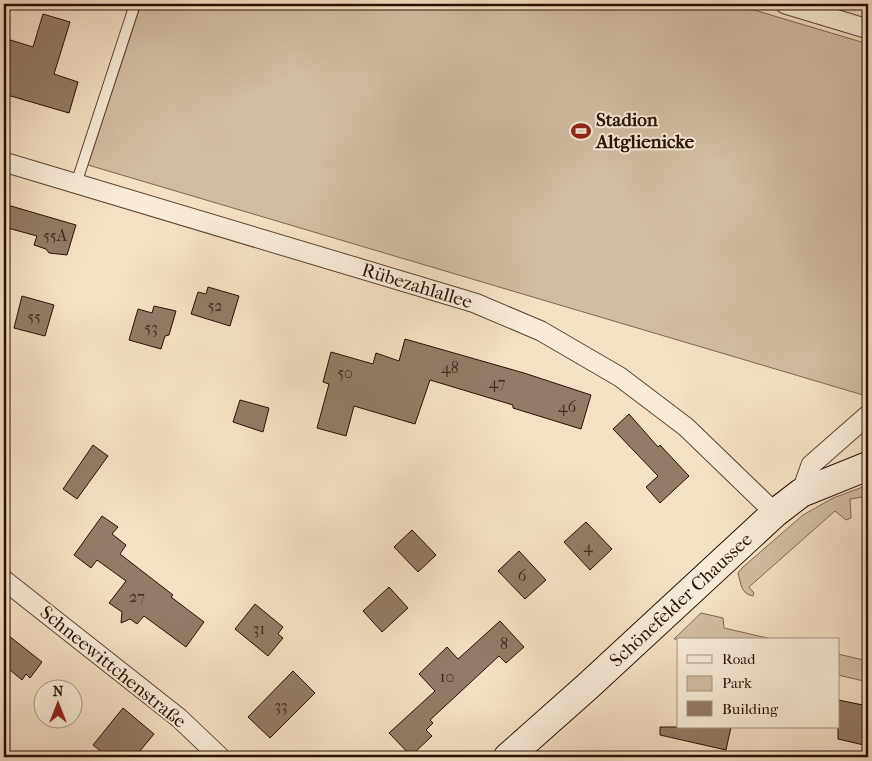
<svg xmlns="http://www.w3.org/2000/svg" width="872" height="761" font-family="'IM FELL French Canon',serif">
	<style>
		.green { fill: #d1bda4; stroke: #7c6654 }
		.building { fill: #927c68; stroke: #270f04 }
		.lines { fill: none; stroke-linecap: round; stroke-linejoin: round }
		.service-casing { stroke: #5a4434; stroke-width: 12 }
		.minor-casing { stroke: #5a4434; stroke-width: 21 }
		.secondary-casing { stroke: #270f04; stroke-width: 30 }
		.service { stroke: #f8ecd9; stroke-width: 10 }
		.minor { stroke: #f8ecd9; stroke-width: 19 }
		.secondary { stroke: #f8ecd9; stroke-width: 28 }
		.labels { text-anchor: middle; dominant-baseline: central; stroke-width: 4; stroke-linejoin: round; paint-order: stroke }
		.number-label { font-size: 16px; fill: #422a1d }
		.poi-label { font-size: 19px; font-weight: bold; fill: #270f04; stroke: #f8ecd9; text-anchor: start }
		.street-label { font-size: 19px; fill: #270f04; stroke: #f8ecd9 }
	</style>
	<rect width="100%" height="100%" fill="#f4e1c5"/>
	<filter id="stains"><feTurbulence type="fractalNoise" baseFrequency=".004" numOctaves="4"/><feColorMatrix values="0 0 0 0 .2 0 0 0 0 .09 0 0 0 0 .02 0 0 0 .5 -.17"/></filter>
	<radialGradient id="worn" r=".72"><stop offset=".6" stop-color="#630" stop-opacity="0"/><stop offset="1" stop-color="#630" stop-opacity=".3"/></radialGradient>
	<!-- green -->
	<path class="green" d="M 141,4 L 734,4 L 868,44 L 868,390 L 863,395 L 88,165 Z
		M 868,485 L 868,496 L 850,499 L 851,518 L 846,520 L 835,511 L 749,587 L 754,593 L 753,596 C 741,594 741,584 738,573 L 743,567 L 803,515 L 833,498 Z
		M 701,613 L 723,618 L 724,628 L 776,640 L 674,639 Z
		M 838,654 L 868,661 L 868,682 L 838,675 Z"/>
	<!-- building -->
	<path class="building" d="M 43,14 L 70,22 L 54,74 L 78,82 L 69,113 L 4,94 L 4,38 L 33,47 Z
		M 4,204 L 76,225 L 67,255 L 49,253 L 46,249 L 34,245 L 37,236 L 4,227 Z
		M 208,287 L 239,296 L 230,326 L 191,314 L 198,292 L 206,294 Z
		M 22,296 L 54,305 L 45,336 L 14,328 Z
		M 154,306 L 176,311 L 169,335 L 165,336 L 161,349 L 129,340 L 138,309 L 152,313 Z
		M 405,339 L 524,373 L 591,395 L 581,429 L 513,408 L 513,405 L 430,380 L 415,424 L 354,406 L 346,436 L 317,428 L 329,384 L 323,382 L 331,352 L 373,364 L 376,353 L 399,361 Z
		M 240,400 L 269,408 L 263,432 L 233,422 Z
		M 629,414 L 658,447 L 660,445 L 689,476 L 660,503 L 646,487 L 658,476 L 613,429 Z
		M 93,445 L 108,456 L 77,499 L 63,489 Z
		M 102,516 L 118,527 L 112,534 L 126,545 L 120,554 L 173,595 L 171,597 L 204,622 L 186,647 L 144,616 L 137,624 L 130,619 L 121,623 L 122,612 L 109,603 L 126,581 L 97,560 L 91,568 L 74,555 Z
		M 586,522 L 612,549 L 590,570 L 564,542 Z
		M 412,530 L 436,555 L 418,572 L 394,547 Z
		M 519,551 L 546,580 L 525,599 L 498,571 Z
		M 389,587 L 408,608 L 382,632 L 363,611 Z
		M 255,604 L 283,627 L 278,634 L 283,638 L 268,656 L 235,629 Z
		M 500,621 L 524,647 L 506,663 L 499,656 L 430,720 L 433,723 L 426,730 L 432,736 L 411,756 L 389,733 L 435,691 L 419,674 L 447,647 L 458,659 Z
		M 4,632 L 42,662 L 30,678 L 26,674 L 22,680 L 4,665 Z
		M 293,671 L 315,693 L 270,738 L 248,717 Z
		M 838,700 L 868,706 L 868,746 L 838,739 Z
		M 123,708 L 154,734 L 135,757 L 108,757 L 93,745 Z
		M 660,727 L 731,727 L 726,750 L 660,735 Z"/>
	<g class="lines">
		<defs>
			<path id="service" d="M 76,184 L 135,4"/>
			<path id="minor" d="M 785,4 L 868,29
				M 4,162 L 475,303 L 541,331 L 620,377 L 686,427 L 775,513
				M 801,493 L 811,465 L 868,415
				M 4,580 L 179,718 L 220,757"/>
			<path id="secondary" d="M 508,757 L 588,686 L 775,513 L 801,493 L 868,466"/>
		</defs>
		<!-- service casing -->
		<use href="#service" class="service-casing"/>
		<!-- minor casing -->
		<use href="#minor" class="minor-casing"/>
		<!-- secondary casing -->
		<use href="#secondary" class="secondary-casing"/>
		<!-- service -->
		<use href="#service" class="service"/>
		<!-- minor -->
		<use href="#minor" class="minor"/>
		<!-- secondary -->
		<use href="#secondary" class="secondary"/>
	</g>
	<!-- icons -->
	<defs>
		<symbol id="stadium-bare" viewBox="-9 -9 18 18"><path d="M0-5a6.5 5 0 1 0 0 10a6.5 5 0 1 0 0-10ZM-3.5-1.8h7v3.6h-7Z" fill="#8f2418" stroke="#f8ecd9" stroke-width="2.5" paint-order="stroke"/></symbol>
	</defs>
	<g fill-rule="evenodd">
		<use href="#stadium-bare" x="567" y="117" width="28" height="28"/>
	</g>
	<g class="labels">
		<!-- number labels -->
		<g class="number-label">
			<text x="55" y="235">55A</text>
			<text x="215" y="305">52</text>
			<text x="34" y="316">55</text>
			<text x="151" y="327">53</text>
			<text x="450" y="367">48</text>
			<text x="345" y="372">50</text>
			<text x="497" y="382">47</text>
			<text x="567" y="406">46</text>
			<text x="588" y="546">4</text>
			<text x="522" y="575">6</text>
			<text x="137" y="596">27</text>
			<text x="259" y="628">31</text>
			<text x="504" y="643">8</text>
			<text x="447" y="676">10</text>
			<text x="281" y="705">33</text>
		</g>
		<!-- poi labels -->
		<g class="poi-label">
			<text x="596" y="120">Stadion<tspan x="596" dy="22">Altglienicke</tspan></text>
		</g>
		<!-- street labels -->
		<g class="street-label">
			<text transform="translate(417 286) rotate(17)">Rübezahlallee</text>
			<text transform="translate(681 600) rotate(-43)">Schönefelder Chaussee</text>
			<text transform="translate(113 667) rotate(39)">Schneewittchenstraße</text>
		</g>
	</g>
	<!-- margin -->
	<rect width="872" height="761" fill="none" stroke="#f4e1c5" stroke-width="20"/>
	<rect x="5" y="5" width="862" height="751" fill="none" stroke="#270f04" stroke-width="2.5"/>
	<rect x="10" y="10" width="852" height="741" fill="none" stroke="#270f04"/>
	<!-- legend -->
	<rect x="677" y="638" width="162" height="90" fill="#f8ecd9" stroke="#a49484"/>
	<rect x="687" y="655" width="25" height="8" fill="#f8ecd9" stroke="#a49484"/>
	<text x="722" y="664" font-size="15" fill="#270f04">Road</text>
	<rect x="687" y="676" width="25" height="15" fill="#d1bda4" stroke="#a49484"/>
	<text x="722" y="688" font-size="15" fill="#270f04">Park</text>
	<rect x="687" y="701" width="25" height="15" fill="#927c68" stroke="#a49484"/>
	<text x="722" y="714" font-size="15" fill="#270f04">Building</text>
	<!-- north arrow -->
	<g transform="translate(58 704)"><circle r="24" fill="#f8ecd9" stroke="#a49484"/>
	<path d="M0-4L9 19L0 12L-9 19Z" fill="#8f2418"/>
	<text y="-8" font-size="14" font-weight="bold" text-anchor="middle" fill="#270f04">N</text>
	</g>
	<rect width="100%" height="100%" filter="url(#stains)"/>
	<rect width="100%" height="100%" fill="url(#worn)"/>
</svg>
